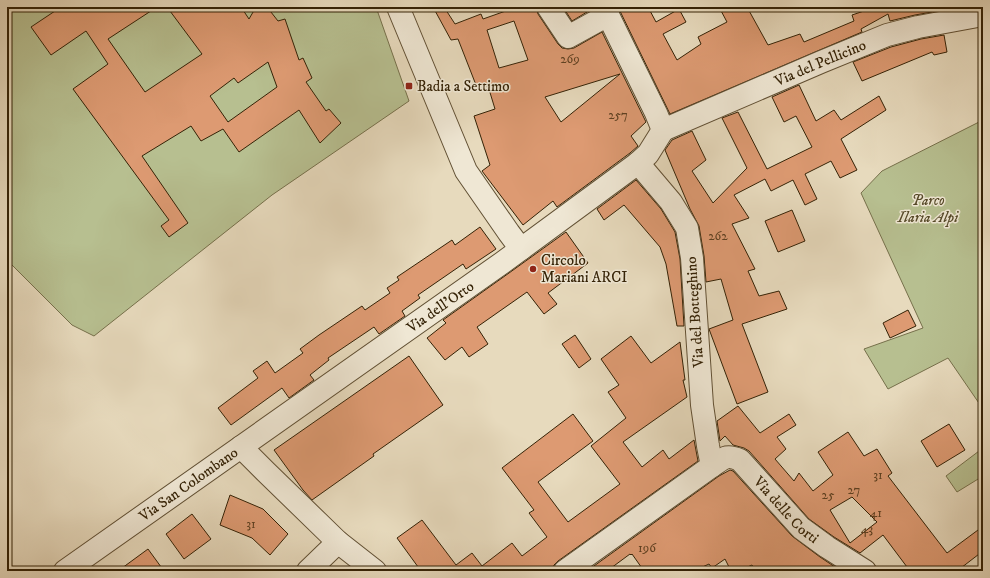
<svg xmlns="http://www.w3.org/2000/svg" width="990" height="578" font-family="'IM FELL DW Pica',serif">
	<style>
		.green { fill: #b7bf90; stroke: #76704b }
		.building { fill: #dd9a72; stroke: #342206; fill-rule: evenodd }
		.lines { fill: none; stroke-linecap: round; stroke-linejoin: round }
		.minor-casing { stroke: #615034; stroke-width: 24 }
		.minor { stroke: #efe7d4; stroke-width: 22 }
		.poi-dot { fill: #8f2418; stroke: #efe7d4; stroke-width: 1.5 }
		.labels { text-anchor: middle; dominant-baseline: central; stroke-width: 3; stroke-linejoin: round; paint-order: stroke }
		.number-label { font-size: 13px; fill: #5e4021 }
		.street-label { font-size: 15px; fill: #342206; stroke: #efe7d4 }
		.poi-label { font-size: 15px; fill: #342206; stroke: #efe7d4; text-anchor: start }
		.park-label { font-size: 15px; font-style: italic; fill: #554928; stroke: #efe7d4 }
	</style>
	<rect width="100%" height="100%" fill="#e7dabd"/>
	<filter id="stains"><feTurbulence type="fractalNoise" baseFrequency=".005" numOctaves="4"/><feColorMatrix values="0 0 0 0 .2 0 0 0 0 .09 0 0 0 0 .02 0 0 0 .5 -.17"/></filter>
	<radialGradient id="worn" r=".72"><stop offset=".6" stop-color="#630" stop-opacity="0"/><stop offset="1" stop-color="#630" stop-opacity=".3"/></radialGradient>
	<!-- green -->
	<path class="green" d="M 16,7 L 376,7 L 409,101 L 272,195 L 94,336 L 72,325 L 7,260 L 7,13 Z
		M 983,120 L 983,409 L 948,358 L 888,389 L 864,349 L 923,328 L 861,193 L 882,171 Z
		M 983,448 L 983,476 L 957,492 L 946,476 Z"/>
	<!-- building -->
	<path class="building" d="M 61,7 L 157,7 L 108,39 L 145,92 L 202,54 L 167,7 L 241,7 L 249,19 L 256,7 L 267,7 L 278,21 L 285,19 L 299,60 L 303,58 L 312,78 L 306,82 L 326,111 L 329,109 L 341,123 L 320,143 L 299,110 L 239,152 L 223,129 L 201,141 L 191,126 L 142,156 L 188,223 L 169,237 L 161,226 L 169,220 L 73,89 L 108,64 L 86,31 L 51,55 L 31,27 ZM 268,62 L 277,87 L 228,122 L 210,96 L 234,78 L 238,83 Z
		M 433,7 L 444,7 L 455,24 L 481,14 L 483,19 L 517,7 L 536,7 L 538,14 L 558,44 L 562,48 L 568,49 L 574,48 L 602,32 L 646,122 L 631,136 L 638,146 L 630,153 L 557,207 L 553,201 L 523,225 L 482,171 L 490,165 L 474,116 L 495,109 L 488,86 L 476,85 L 458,39 L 451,40 ZM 514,21 L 528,60 L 499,68 L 487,30 ZM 620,74 L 561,122 L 545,97 Z
		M 563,7 L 592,7 L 592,9 L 572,21 Z
		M 618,7 L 648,7 L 656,22 L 679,9 L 686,22 L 663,34 L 677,60 L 701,44 L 698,37 L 727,22 L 719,7 L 747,7 L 768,45 L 800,34 L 804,42 L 854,21 L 852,15 L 876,7 L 931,7 L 932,12 L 915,15 L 890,21 L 888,14 L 861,29 L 862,32 L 670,114 Z
		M 944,35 L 947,52 L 934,55 L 932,52 L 862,81 L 853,62 L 891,47 L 921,39 Z
		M 799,85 L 816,121 L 834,110 L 841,120 L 879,96 L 886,110 L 841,139 L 857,170 L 840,178 L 831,161 L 805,174 L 817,199 L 805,205 L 793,180 L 771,191 L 765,179 L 734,195 L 749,218 L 732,224 L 755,269 L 748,271 L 759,296 L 779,291 L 787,309 L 742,324 L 768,392 L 737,404 L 709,329 L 733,320 L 721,279 L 706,282 L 704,256 L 699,226 L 690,209 L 665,150 L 672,140 L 692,131 L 706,160 L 692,171 L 713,203 L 747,168 L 722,118 L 738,112 L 767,169 L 812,147 L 796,116 L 784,122 L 772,97 Z
		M 636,180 L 661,209 L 675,232 L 680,259 L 684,326 L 677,326 L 666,264 L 660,247 L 624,205 L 604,220 L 597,209 Z
		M 792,210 L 805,241 L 778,252 L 765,221 Z
		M 480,227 L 496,249 L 466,269 L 463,264 L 418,295 L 420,298 L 402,311 L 405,316 L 379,334 L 374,327 L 328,358 L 329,360 L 310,375 L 314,380 L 289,398 L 282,388 L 231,425 L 218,408 L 258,378 L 253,371 L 267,361 L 275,373 L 303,353 L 300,349 L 319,335 L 362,306 L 365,310 L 390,293 L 387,288 L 399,280 L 397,277 L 452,240 L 455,245 Z
		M 566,232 L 588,263 L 548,293 L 557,304 L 544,314 L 527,292 L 477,327 L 488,344 L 469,357 L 462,347 L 445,360 L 427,338 L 446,323 L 443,320 L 509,273 Z
		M 908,310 L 916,326 L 890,338 L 883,323 Z
		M 575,335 L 591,359 L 579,368 L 562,344 Z
		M 631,336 L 651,363 L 680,342 L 685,380 L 683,380 L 687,397 L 623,442 L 642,467 L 663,450 L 669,459 L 694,440 L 698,461 L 558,561 L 554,565 L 553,571 L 421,571 L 397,538 L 422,520 L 456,565 L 472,553 L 482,566 L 512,543 L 522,556 L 547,537 L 529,513 L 534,510 L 502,468 L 573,414 L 593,441 L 538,482 L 568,522 L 620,484 L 591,446 L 626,418 L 608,392 L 619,385 L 601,359 Z
		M 409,356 L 443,405 L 373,454 L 374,456 L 312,500 L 303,490 L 274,450 Z
		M 738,406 L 760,433 L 789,414 L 796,425 L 777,437 L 786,449 L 775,459 L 794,481 L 799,473 L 813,491 L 833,475 L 818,452 L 848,432 L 864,456 L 877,449 L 892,473 L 888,476 L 947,553 L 978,530 L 983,537 L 983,551 L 957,571 L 910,571 L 883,535 L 860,553 L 834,537 L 809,519 L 749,451 L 744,448 L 733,445 L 725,436 L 720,441 L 717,421 ZM 852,497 L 877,522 L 850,543 L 830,510 Z
		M 949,424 L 965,450 L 937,467 L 921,441 Z
		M 730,470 L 733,471 L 792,536 L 820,557 L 838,569 L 836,571 L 756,571 L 752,565 L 738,571 L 731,571 L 725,559 L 712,568 L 709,564 L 694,571 L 644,571 L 632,554 L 631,555 L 630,554 L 607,571 L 587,571 L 719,476 Z
		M 230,495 L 263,509 L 288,534 L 270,555 L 252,538 L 220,525 Z
		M 192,514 L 211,539 L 184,559 L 166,534 Z
		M 148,549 L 164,571 L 118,571 Z"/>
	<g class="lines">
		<defs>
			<g id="minor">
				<path d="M 398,7 L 466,171 L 509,233 L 521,249"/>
				<path d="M 548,7 L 568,37 L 608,15"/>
				<path d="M 604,7 L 656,113 L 663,130"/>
				<path id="s1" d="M 663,130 L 821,62 L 887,35 L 918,27 L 983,15"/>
				<path d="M 241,447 L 266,472 L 338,542 L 375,571"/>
				<path id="s2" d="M 712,466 C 724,458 726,454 740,460 L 801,528 L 827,547 L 865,571"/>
				<path id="s3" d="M 65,571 L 502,263 L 638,163 L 648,154 L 663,130"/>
				<path d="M 308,571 L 338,542"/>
				<path d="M 565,571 L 712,466 L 708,446 L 702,405 L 692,258 L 687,228 L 671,202 L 638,163"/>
			</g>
		</defs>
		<!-- minor casing -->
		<use href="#minor" class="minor-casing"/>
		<!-- minor -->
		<use href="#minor" class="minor"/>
	</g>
	<!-- markers -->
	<g class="poi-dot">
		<rect x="405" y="82" width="8" height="8" rx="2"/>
		<circle cx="533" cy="269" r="4"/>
	</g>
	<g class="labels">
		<!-- number labels -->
		<g class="number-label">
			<text x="570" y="59">269</text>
			<text x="618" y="115">257</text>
			<text x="718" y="236">262</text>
			<text x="878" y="475">31</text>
			<text x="854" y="490">27</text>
			<text x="828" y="495">25</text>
			<text x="876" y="513">41</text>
			<text x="251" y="524">31</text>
			<text x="867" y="529">43</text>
			<text x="647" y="548">196</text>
		</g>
		<!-- street labels -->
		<g class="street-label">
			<text stroke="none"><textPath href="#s1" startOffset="171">Via del Pellicino</textPath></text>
			<text stroke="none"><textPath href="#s3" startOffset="459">Via dell'Orto</textPath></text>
			<text transform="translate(695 312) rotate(-94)">Via del Botteghino</text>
			<text stroke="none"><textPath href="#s3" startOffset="151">Via San Colombano</textPath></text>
			<text stroke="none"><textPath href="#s2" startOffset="99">Via delle Corti</textPath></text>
		</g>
		<!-- poi labels -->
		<g class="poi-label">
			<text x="417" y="86">Badia a Settimo</text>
			<text x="541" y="260">Circolo<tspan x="541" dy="17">Mariani ARCI</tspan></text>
		</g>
		<!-- park labels -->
		<g class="park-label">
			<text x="928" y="200">Parco<tspan x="928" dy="17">Ilaria Alpi</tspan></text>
		</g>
	</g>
	<!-- margin -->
	<rect width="990" height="578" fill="none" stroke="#e7dabd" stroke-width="24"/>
	<rect x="8" y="8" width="974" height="562" fill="none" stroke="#342206" stroke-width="2"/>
	<rect x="12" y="12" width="966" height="554" fill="none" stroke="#342206"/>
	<rect width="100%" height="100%" filter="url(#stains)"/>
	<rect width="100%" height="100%" fill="url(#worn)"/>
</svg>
